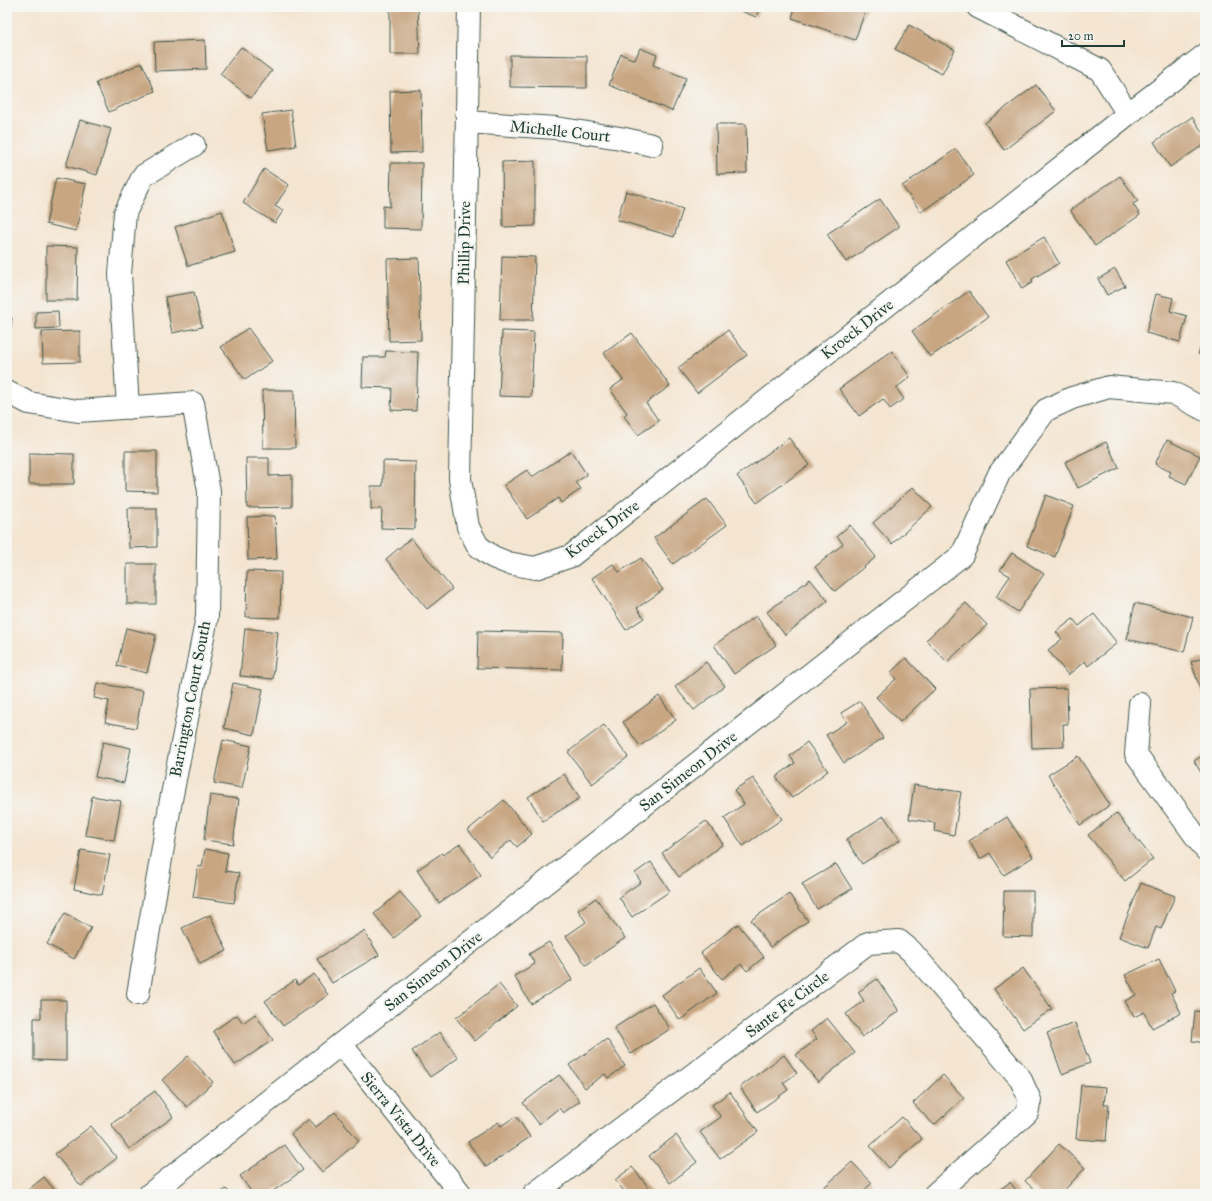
<svg xmlns="http://www.w3.org/2000/svg" width="1212" height="1201" font-family="'IM FELL Great Primer',serif">
	<style>
		.building { fill: #c8a682 }
		.lines { fill: none; stroke-linecap: round; stroke-linejoin: round }
		.minor-casing { stroke: #3f564c; stroke-width: 24 }
		.minor { stroke: #fff; stroke-width: 22 }
		.labels { text-anchor: middle; dominant-baseline: central; stroke-width: 4; stroke-linejoin: round; paint-order: stroke }
		.street-label { font-size: 16px; fill: #1f3d34; stroke: #f6f6f2 }
	</style>
	<rect width="100%" height="100%" fill="#f6f6f2"/>
	<filter id="ink" filterUnits="userSpaceOnUse"><feTurbulence type="fractalNoise" baseFrequency=".025" numOctaves="2"/><feDisplacementMap in="SourceGraphic" scale="8" xChannelSelector="R" yChannelSelector="G"/><feConvolveMatrix kernelMatrix="1 2 1 2 8 2 1 2 1" color-interpolation-filters="sRGB"/></filter>
	<filter id="wash" filterUnits="userSpaceOnUse"><feTurbulence type="fractalNoise" baseFrequency=".012" numOctaves="4" result="noise"/><feDisplacementMap in="SourceGraphic" scale="16" xChannelSelector="R" yChannelSelector="G"/><feGaussianBlur stdDeviation="0.9" result="paint"/><feColorMatrix in="noise" values="0 0 0 0 0 0 0 0 0 0 0 0 0 0 0 0 0 1.4 0 .05"/><feComposite in="paint" operator="in"/></filter>
	<g filter="url(#wash)">
		<rect width="100%" height="100%" fill="#f4e5d1"/>
		<g id="blocks">
			<!-- building -->
			<path class="building" d="M 390,7 L 418,7 L 420,54 L 390,54 Z
				M 731,7 L 760,7 L 756,17 Z
				M 795,7 L 859,7 L 866,9 L 855,40 L 792,18 Z
				M 909,25 L 955,50 L 942,74 L 895,49 Z
				M 205,40 L 206,69 L 155,71 L 154,42 Z
				M 241,47 L 272,71 L 251,98 L 220,74 Z
				M 640,48 L 657,55 L 653,65 L 686,78 L 672,111 L 609,85 L 621,54 L 635,60 Z
				M 510,55 L 587,56 L 587,88 L 510,87 Z
				M 142,63 L 155,91 L 109,112 L 96,83 Z
				M 1036,85 L 1056,111 L 1004,150 L 985,123 Z
				M 421,90 L 422,152 L 391,153 L 390,91 Z
				M 291,110 L 296,146 L 268,150 L 262,114 Z
				M 1192,117 L 1205,136 L 1205,144 L 1170,167 L 1154,142 Z
				M 80,120 L 111,129 L 97,175 L 66,166 Z
				M 716,124 L 746,124 L 747,173 L 717,174 Z
				M 956,149 L 974,175 L 921,212 L 902,186 Z
				M 535,161 L 535,226 L 503,227 L 502,162 Z
				M 391,163 L 422,163 L 421,229 L 383,228 L 383,206 L 390,207 Z
				M 264,169 L 289,185 L 275,206 L 283,211 L 275,223 L 243,203 Z
				M 1120,176 L 1138,201 L 1133,204 L 1140,215 L 1095,246 L 1070,210 Z
				M 56,178 L 86,184 L 76,231 L 46,224 Z
				M 626,191 L 683,209 L 674,237 L 617,220 Z
				M 880,199 L 899,227 L 846,262 L 827,234 Z
				M 222,211 L 235,252 L 188,266 L 175,227 Z
				M 1044,237 L 1059,263 L 1032,279 L 1033,282 L 1022,289 L 1006,260 Z
				M 46,246 L 78,247 L 77,300 L 46,300 Z
				M 502,256 L 535,257 L 533,320 L 500,320 Z
				M 419,258 L 421,340 L 389,341 L 387,259 Z
				M 1115,269 L 1125,286 L 1107,295 L 1098,279 Z
				M 969,291 L 988,317 L 930,357 L 912,331 Z
				M 194,292 L 202,327 L 172,333 L 165,297 Z
				M 1156,294 L 1173,298 L 1170,311 L 1187,316 L 1180,342 L 1146,333 Z
				M 58,311 L 59,328 L 36,329 L 36,312 Z
				M 7,317 L 12,318 L 8,347 L 7,347 Z
				M 248,328 L 272,361 L 245,380 L 221,347 Z
				M 728,330 L 747,355 L 697,393 L 678,368 Z
				M 80,331 L 80,362 L 43,363 L 42,332 Z
				M 502,331 L 534,332 L 531,397 L 499,396 Z
				M 632,333 L 670,386 L 646,403 L 659,421 L 638,435 L 624,416 L 627,413 L 610,389 L 623,380 L 604,353 Z
				M 1205,335 L 1205,356 L 1198,354 Z
				M 386,351 L 418,352 L 416,411 L 391,410 L 392,388 L 362,387 L 363,357 L 385,357 Z
				M 892,351 L 910,377 L 896,388 L 904,399 L 890,409 L 883,399 L 859,416 L 839,389 Z
				M 262,390 L 294,390 L 295,448 L 263,448 Z
				M 789,438 L 809,465 L 757,503 L 737,476 Z
				M 1167,440 L 1200,456 L 1186,484 L 1169,476 L 1171,472 L 1155,464 Z
				M 1106,442 L 1119,468 L 1078,488 L 1065,462 Z
				M 125,451 L 157,451 L 157,492 L 125,491 Z
				M 571,451 L 587,475 L 576,482 L 581,489 L 561,503 L 558,498 L 527,519 L 504,485 L 527,470 L 532,477 Z
				M 29,453 L 74,454 L 74,484 L 29,484 Z
				M 246,458 L 269,458 L 269,476 L 292,475 L 292,507 L 247,508 Z
				M 383,461 L 416,462 L 415,529 L 381,528 L 382,509 L 371,509 L 371,486 L 383,486 Z
				M 913,487 L 932,507 L 892,544 L 873,523 Z
				M 1046,495 L 1074,506 L 1055,557 L 1027,546 Z
				M 707,499 L 727,525 L 673,564 L 654,538 Z
				M 128,508 L 157,508 L 157,547 L 129,548 Z
				M 275,516 L 277,559 L 248,560 L 247,517 Z
				M 850,525 L 876,557 L 835,591 L 815,567 L 843,544 L 837,536 Z
				M 411,538 L 452,589 L 427,609 L 386,559 Z
				M 1012,553 L 1044,574 L 1018,612 L 996,597 L 1010,576 L 1000,570 Z
				M 641,558 L 663,590 L 637,608 L 644,618 L 626,630 L 592,578 L 613,564 L 619,572 Z
				M 127,564 L 156,564 L 156,604 L 127,604 Z
				M 247,571 L 281,572 L 280,618 L 246,617 Z
				M 810,579 L 828,601 L 785,635 L 767,612 Z
				M 966,603 L 987,625 L 947,662 L 926,640 Z
				M 1135,603 L 1193,617 L 1184,652 L 1127,639 Z
				M 1094,614 L 1117,643 L 1088,666 L 1085,661 L 1068,675 L 1048,650 L 1062,639 L 1056,632 L 1073,619 L 1079,626 Z
				M 756,616 L 776,645 L 734,674 L 714,645 Z
				M 126,628 L 156,635 L 147,673 L 117,666 Z
				M 245,628 L 278,632 L 273,679 L 240,676 Z
				M 478,631 L 563,633 L 562,670 L 477,668 Z
				M 1205,657 L 1205,697 L 1203,697 L 1191,662 Z
				M 906,658 L 935,689 L 900,722 L 876,697 L 896,679 L 890,673 Z
				M 706,662 L 725,686 L 694,710 L 675,687 Z
				M 97,683 L 143,691 L 136,728 L 105,722 L 109,701 L 94,698 Z
				M 233,683 L 263,689 L 254,735 L 224,728 Z
				M 1067,688 L 1068,724 L 1063,724 L 1064,747 L 1032,748 L 1030,689 Z
				M 659,696 L 676,720 L 640,746 L 623,722 Z
				M 860,701 L 883,738 L 844,763 L 826,735 L 847,722 L 841,713 Z
				M 604,725 L 628,757 L 592,784 L 568,752 Z
				M 223,740 L 251,746 L 242,788 L 214,783 Z
				M 103,742 L 131,748 L 124,783 L 95,777 Z
				M 807,742 L 828,771 L 792,798 L 776,777 L 795,763 L 790,756 Z
				M 1205,754 L 1205,779 L 1194,761 Z
				M 1078,756 L 1110,805 L 1080,825 L 1048,775 Z
				M 564,774 L 580,798 L 543,821 L 528,797 Z
				M 753,778 L 782,819 L 743,846 L 724,818 L 744,804 L 734,790 Z
				M 914,785 L 961,792 L 954,835 L 934,831 L 935,823 L 909,819 Z
				M 210,795 L 239,799 L 233,844 L 204,840 Z
				M 92,796 L 121,801 L 114,840 L 85,835 Z
				M 504,800 L 532,834 L 517,847 L 511,840 L 490,857 L 468,830 Z
				M 1116,813 L 1153,859 L 1125,881 L 1088,835 Z
				M 884,816 L 900,840 L 862,864 L 846,839 Z
				M 1007,817 L 1033,857 L 1004,875 L 990,853 L 980,859 L 969,841 Z
				M 706,821 L 723,844 L 679,877 L 662,853 Z
				M 460,844 L 481,875 L 439,903 L 417,870 L 442,853 L 443,855 Z
				M 205,849 L 228,853 L 225,871 L 239,873 L 234,903 L 193,897 L 198,866 L 202,867 Z
				M 81,850 L 110,855 L 102,895 L 74,889 Z
				M 651,862 L 670,891 L 632,917 L 619,897 L 641,882 L 635,873 Z
				M 836,864 L 852,889 L 817,909 L 802,884 Z
				M 1141,883 L 1175,896 L 1161,929 L 1156,927 L 1148,948 L 1119,937 Z
				M 1004,891 L 1033,891 L 1033,937 L 1003,936 Z
				M 400,892 L 421,916 L 394,938 L 374,914 Z
				M 789,894 L 808,921 L 770,947 L 751,920 Z
				M 596,898 L 625,938 L 586,965 L 566,936 L 586,922 L 578,910 Z
				M 65,913 L 91,928 L 74,959 L 47,944 Z
				M 210,915 L 227,951 L 200,964 L 182,928 Z
				M 738,924 L 764,957 L 747,971 L 741,964 L 722,979 L 701,953 Z
				M 364,931 L 379,955 L 332,983 L 317,959 Z
				M 549,942 L 572,980 L 531,1004 L 514,976 L 535,964 L 529,954 Z
				M 1159,959 L 1175,991 L 1171,993 L 1181,1013 L 1152,1028 L 1144,1012 L 1134,1017 L 1125,1001 L 1136,995 L 1125,975 Z
				M 699,968 L 717,993 L 680,1020 L 662,995 Z
				M 1023,968 L 1052,1009 L 1023,1029 L 994,989 Z
				M 314,974 L 328,995 L 283,1026 L 265,1001 L 295,980 L 298,985 Z
				M 877,979 L 899,1011 L 862,1037 L 846,1014 L 864,1001 L 858,992 Z
				M 499,984 L 517,1006 L 475,1041 L 456,1018 Z
				M 41,1000 L 66,1000 L 66,1061 L 34,1060 L 34,1018 L 41,1018 Z
				M 653,1003 L 670,1029 L 631,1054 L 614,1028 Z
				M 1195,1011 L 1205,1012 L 1205,1043 L 1192,1041 Z
				M 255,1014 L 273,1040 L 235,1065 L 213,1031 L 237,1015 L 243,1023 Z
				M 827,1018 L 855,1053 L 818,1082 L 796,1055 L 817,1039 L 811,1031 Z
				M 1075,1023 L 1090,1063 L 1062,1074 L 1047,1033 Z
				M 440,1032 L 458,1058 L 430,1077 L 412,1051 Z
				M 607,1039 L 625,1066 L 608,1078 L 605,1074 L 585,1088 L 569,1065 Z
				M 784,1055 L 797,1073 L 783,1083 L 788,1090 L 757,1112 L 740,1087 Z
				M 188,1056 L 213,1082 L 187,1107 L 162,1080 Z
				M 559,1075 L 580,1101 L 563,1113 L 559,1108 L 539,1124 L 523,1103 Z
				M 943,1075 L 964,1098 L 934,1125 L 913,1103 Z
				M 1081,1085 L 1106,1087 L 1104,1105 L 1109,1105 L 1106,1141 L 1076,1139 Z
				M 155,1091 L 173,1117 L 129,1149 L 111,1124 L 130,1111 L 128,1110 Z
				M 730,1092 L 758,1132 L 720,1159 L 700,1132 L 721,1117 L 712,1105 Z
				M 335,1112 L 359,1141 L 322,1172 L 291,1134 L 309,1119 L 316,1127 Z
				M 516,1116 L 530,1137 L 486,1167 L 468,1142 L 498,1122 L 501,1126 Z
				M 902,1117 L 922,1139 L 889,1168 L 870,1146 Z
				M 91,1126 L 117,1158 L 81,1186 L 55,1154 Z
				M 676,1135 L 697,1162 L 670,1183 L 649,1156 Z
				M 1059,1144 L 1085,1168 L 1061,1194 L 1039,1194 L 1025,1181 Z
				M 285,1145 L 303,1170 L 269,1194 L 253,1194 L 240,1176 Z
				M 852,1162 L 872,1183 L 860,1194 L 822,1194 L 820,1191 Z
				M 632,1167 L 654,1194 L 620,1194 L 624,1191 L 615,1180 Z
				M 44,1177 L 58,1194 L 23,1194 Z
				M 1010,1182 L 1019,1194 L 994,1194 Z
				M 226,1189 L 231,1194 L 219,1194 Z"/>
		</g>
	</g>
	<g filter="url(#ink)">
		<use href="#blocks" fill-opacity="0" stroke="#3f564c" stroke-width="1"/>
		<g class="lines">
			<defs>
				<path id="minor" d="M 469,7 L 460,479 L 468,527 L 478,546 L 493,557 L 508,563 L 535,568 L 571,556 L 1128,114 L 1205,55
					M 978,7 L 1100,70 L 1128,114
					M 467,122 L 556,128 L 620,138 L 652,145
					M 7,392 L 29,403 L 78,411 L 193,403 L 209,491 L 207,617 L 171,800 L 138,994
					M 128,408 L 120,274 L 125,213 L 143,176 L 194,145
					M 1140,704 L 1136,754 L 1205,849
					M 341,1044 L 461,1194
					M 150,1194 L 962,555 L 999,474 L 1046,410 L 1072,398 L 1109,387 L 1173,393 L 1205,410
					M 534,1194 L 868,943 L 899,941 L 911,951 L 1020,1078 L 1030,1100 L 1027,1113 L 935,1194"/>
			</defs>
			<!-- minor casing -->
			<use href="#minor" class="minor-casing"/>
			<!-- minor -->
			<use href="#minor" class="minor"/>
		</g>
	</g>
	<g class="labels">
		<!-- street labels -->
		<g class="street-label">
			<text transform="translate(560 131) rotate(6)">Michelle Court</text>
			<text transform="translate(464 243) rotate(-89)">Phillip Drive</text>
			<text transform="translate(857 329) rotate(-38)">Kroeck Drive</text>
			<text transform="translate(602 529) rotate(-36)">Kroeck Drive</text>
			<text transform="translate(190 699) rotate(-79)">Barrington Court South</text>
			<text transform="translate(688 771) rotate(-38)">San Simeon Drive</text>
			<text transform="translate(433 971) rotate(-38)">San Simeon Drive</text>
			<text transform="translate(787 1004) rotate(-37)">Sante Fe Circle</text>
			<text transform="translate(401 1119) rotate(51)">Sierra Vista Drive</text>
		</g>
	</g>
	<!-- margin -->
	<rect width="1212" height="1201" fill="none" stroke="#f6f6f2" stroke-width="24"/>
	<!-- scale -->
	<path d="M1062 40v6h62v-6" fill="none" stroke="#1f3d34" stroke-width="2"/>
	<text x="1068" y="40" font-size="12" fill="#1f3d34" stroke="#f6f6f2" stroke-width="3" paint-order="stroke">20 m</text>
</svg>
